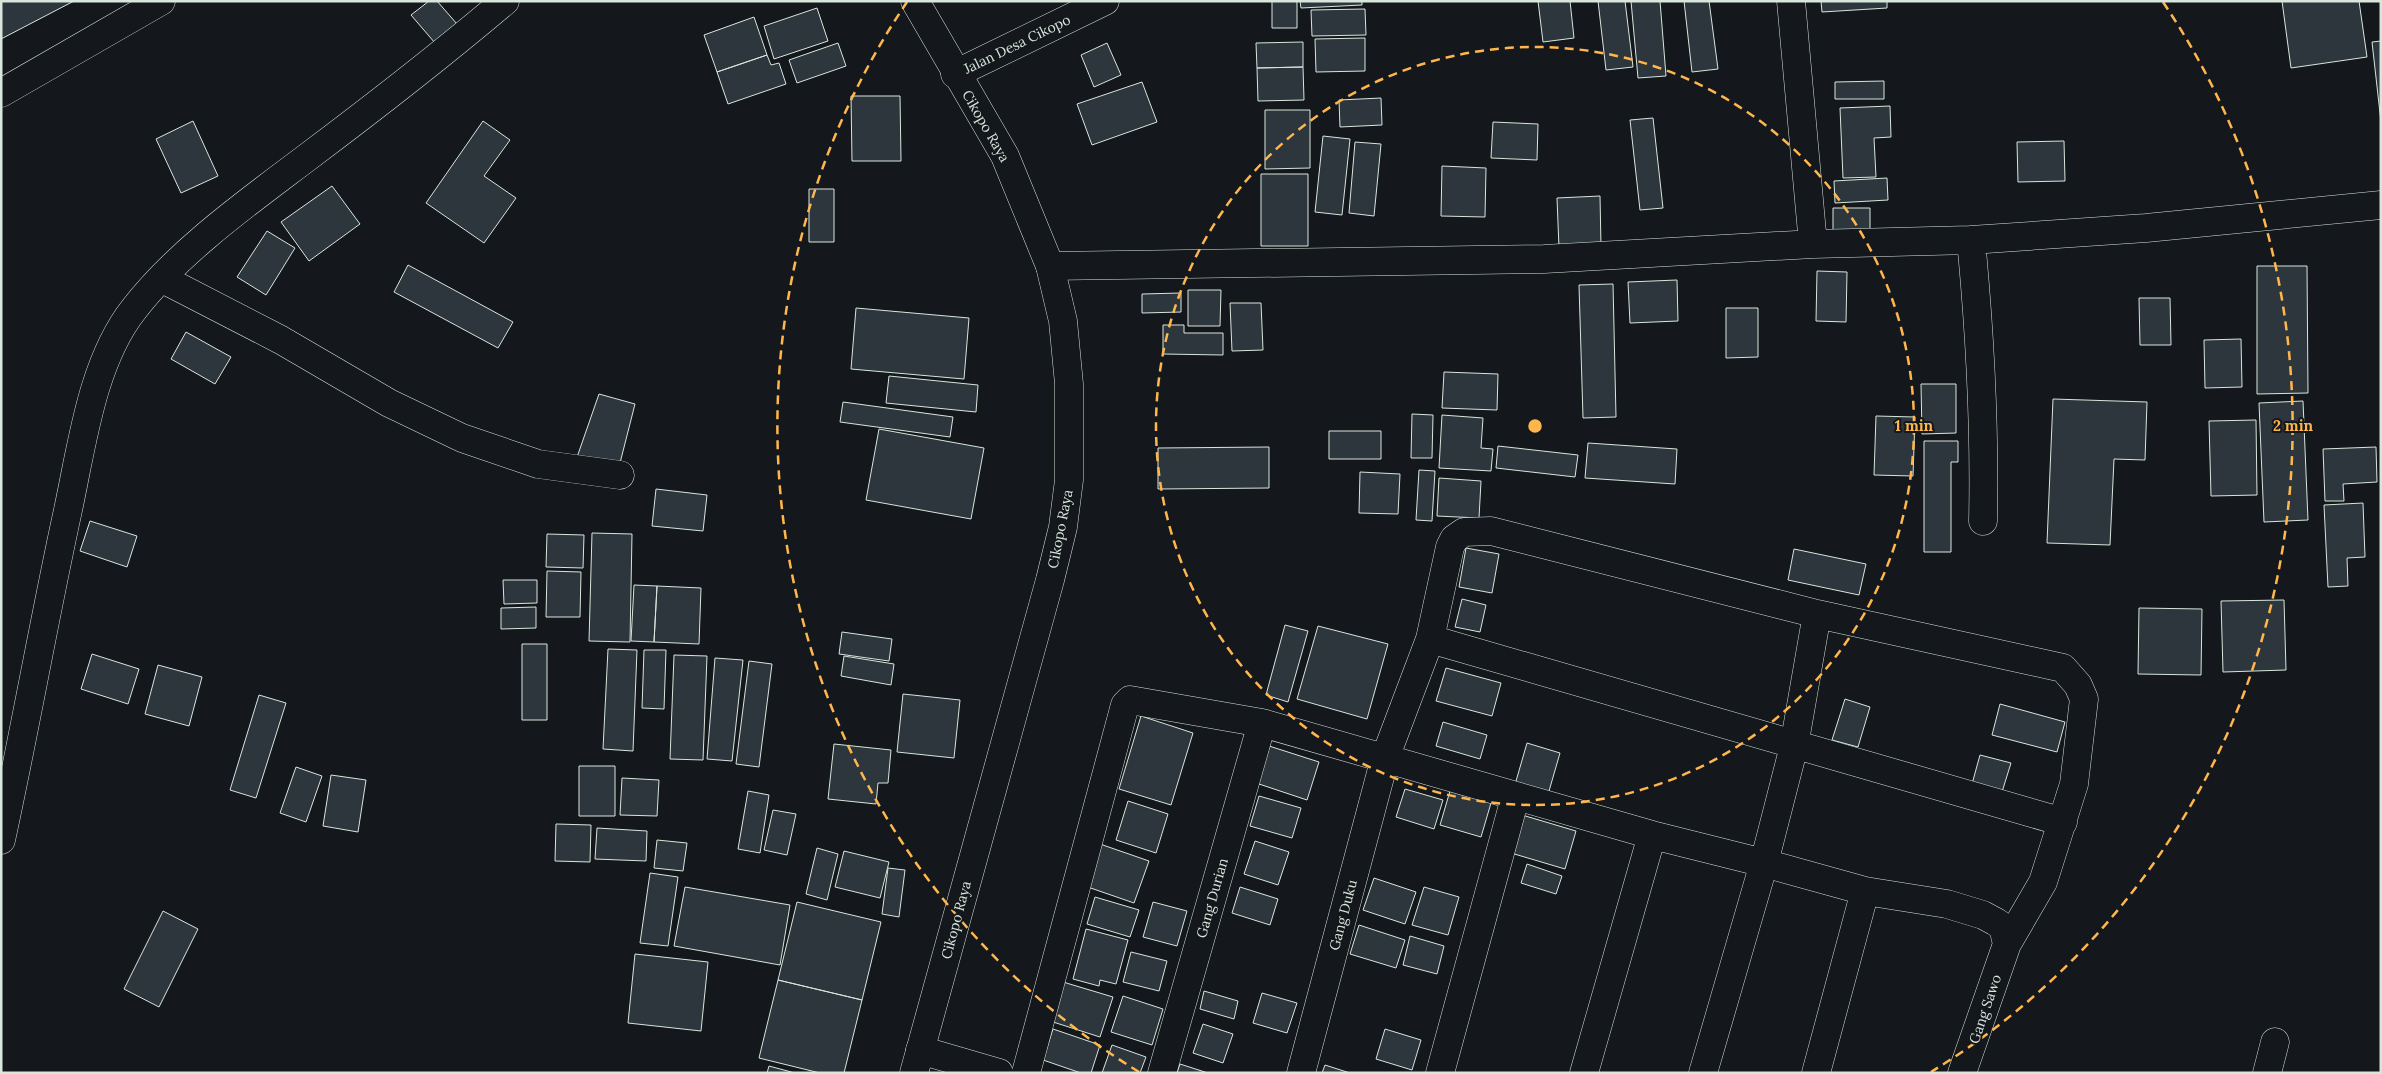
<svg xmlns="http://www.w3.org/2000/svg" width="2382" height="1074" font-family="Lora,serif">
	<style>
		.building { fill: #2c363c; stroke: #d8e6dc }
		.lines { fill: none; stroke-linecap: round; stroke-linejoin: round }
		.minor-casing { stroke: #d8e6dc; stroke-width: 29 }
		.major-casing { stroke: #d8e6dc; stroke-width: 29 }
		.highway-casing { stroke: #d8e6dc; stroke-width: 29 }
		.minor { stroke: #14181c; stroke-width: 28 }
		.major { stroke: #14181c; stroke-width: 28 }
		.highway { stroke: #14181c; stroke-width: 28 }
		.ring { fill: none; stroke: #ffb74d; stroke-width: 2.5; stroke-dasharray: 9 6 }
		.labels { text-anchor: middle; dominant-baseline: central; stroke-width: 4; stroke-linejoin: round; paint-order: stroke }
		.street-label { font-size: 14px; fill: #d8e6dc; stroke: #14181c }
		.centre { fill: #ffb74d; stroke: #14181c; stroke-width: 2.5 }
		.ring-label { font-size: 15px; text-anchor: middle; font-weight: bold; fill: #ffb74d; stroke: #14181c; stroke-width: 4; stroke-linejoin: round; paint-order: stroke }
	</style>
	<rect width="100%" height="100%" fill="#14181c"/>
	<!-- building -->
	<path class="building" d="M 1,1 L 74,1 L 1,39 Z
		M 429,1 L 437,1 L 457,24 L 435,43 L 411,15 Z
		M 1272,1 L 1297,1 L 1297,28 L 1272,28 Z
		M 1300,1 L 1362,1 L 1362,5 L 1301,8 Z
		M 1538,1 L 1570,1 L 1574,38 L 1543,42 Z
		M 1598,1 L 1625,1 L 1633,67 L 1606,70 Z
		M 1631,1 L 1660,1 L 1666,76 L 1638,78 Z
		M 1684,1 L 1709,1 L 1718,69 L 1692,72 Z
		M 1821,1 L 1887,1 L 1887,8 L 1822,12 Z
		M 2282,1 L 2359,1 L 2367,57 L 2291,68 Z
		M 817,8 L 828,41 L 774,59 L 764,26 Z
		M 1365,9 L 1366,35 L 1312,36 L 1311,10 Z
		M 754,17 L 767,55 L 717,72 L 704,35 Z
		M 1365,38 L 1365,71 L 1316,72 L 1315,39 Z
		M 2381,41 L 2381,122 L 2372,42 Z
		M 1303,42 L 1303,67 L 1257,68 L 1256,43 Z
		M 838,43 L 846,66 L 797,83 L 789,60 Z
		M 1107,43 L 1121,75 L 1094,87 L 1081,55 Z
		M 767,55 L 771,65 L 779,63 L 786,84 L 728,104 L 717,72 Z
		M 1303,67 L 1304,100 L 1258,101 L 1257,68 Z
		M 1884,81 L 1884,99 L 1835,99 L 1835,82 Z
		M 1142,82 L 1157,122 L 1092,145 L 1077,104 Z
		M 851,96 L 900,96 L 901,161 L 852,161 Z
		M 1381,98 L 1382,125 L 1340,127 L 1339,100 Z
		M 1890,106 L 1891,137 L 1874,138 L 1876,177 L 1843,178 L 1840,108 Z
		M 1265,110 L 1310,110 L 1310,168 L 1265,169 Z
		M 1653,118 L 1663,208 L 1640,210 L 1630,120 Z
		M 193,121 L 218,176 L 181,193 L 156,139 Z
		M 483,121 L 510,140 L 484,176 L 516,198 L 484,243 L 426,203 Z
		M 1493,122 L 1538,124 L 1537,160 L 1491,158 Z
		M 1323,136 L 1350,139 L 1342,215 L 1315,212 Z
		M 2064,141 L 2065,181 L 2018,182 L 2017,142 Z
		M 1355,142 L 1381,144 L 1374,216 L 1349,213 Z
		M 1442,166 L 1486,168 L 1485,217 L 1441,216 Z
		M 1261,174 L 1308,174 L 1308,246 L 1261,246 Z
		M 1887,178 L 1888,200 L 1835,203 L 1834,181 Z
		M 332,186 L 360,224 L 309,261 L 281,222 Z
		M 809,189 L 834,189 L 834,242 L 809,242 Z
		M 1600,196 L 1601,247 L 1559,248 L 1557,198 Z
		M 1833,208 L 1870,208 L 1870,238 L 1833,238 Z
		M 267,231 L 295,248 L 266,295 L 237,277 Z
		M 408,265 L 513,322 L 498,348 L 394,292 Z
		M 2257,266 L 2307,266 L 2308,393 L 2257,394 Z
		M 1817,271 L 1847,272 L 1846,322 L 1816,321 Z
		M 1677,280 L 1678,321 L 1630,323 L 1628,282 Z
		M 1613,284 L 1616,417 L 1583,418 L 1579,285 Z
		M 1188,290 L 1221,290 L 1220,326 L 1188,326 Z
		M 1181,293 L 1181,312 L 1142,313 L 1142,294 Z
		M 2139,298 L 2170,298 L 2171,345 L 2140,345 Z
		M 1230,303 L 1261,303 L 1263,350 L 1232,351 Z
		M 856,308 L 969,318 L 964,379 L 851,369 Z
		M 1726,308 L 1758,308 L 1758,357 L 1726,358 Z
		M 1163,325 L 1184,325 L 1184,333 L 1223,333 L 1223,355 L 1163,354 Z
		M 186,332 L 231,357 L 215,384 L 171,359 Z
		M 2241,339 L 2242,387 L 2205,388 L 2204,340 Z
		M 1444,372 L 1498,374 L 1497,410 L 1442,408 Z
		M 889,376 L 978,385 L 976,412 L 886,403 Z
		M 1921,384 L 1956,384 L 1956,433 L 1922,434 Z
		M 599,394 L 635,404 L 620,463 L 575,463 Z
		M 2053,399 L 2147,402 L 2145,460 L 2114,459 L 2110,545 L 2047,543 Z
		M 2303,401 L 2308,520 L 2264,522 L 2259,403 Z
		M 843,402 L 953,417 L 950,437 L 840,422 Z
		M 1412,414 L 1433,415 L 1432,458 L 1411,458 Z
		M 1442,415 L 1483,418 L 1481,448 L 1493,449 L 1491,471 L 1439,468 Z
		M 1876,416 L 1915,417 L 1913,476 L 1874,475 Z
		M 2256,420 L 2257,495 L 2211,496 L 2209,421 Z
		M 879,429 L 984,448 L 971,519 L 866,500 Z
		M 1329,431 L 1381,431 L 1381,459 L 1329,459 Z
		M 1924,441 L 1958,441 L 1958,462 L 1951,462 L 1951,552 L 1924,552 Z
		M 1588,443 L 1677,449 L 1675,484 L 1585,478 Z
		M 1498,446 L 1578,455 L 1575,477 L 1496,468 Z
		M 1269,447 L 1269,488 L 1158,489 L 1158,448 Z
		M 2376,447 L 2377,482 L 2343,484 L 2344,501 L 2325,501 L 2323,449 Z
		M 1419,470 L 1435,471 L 1432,521 L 1416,520 Z
		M 1360,472 L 1400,474 L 1398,514 L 1359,513 Z
		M 1439,478 L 1481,481 L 1479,518 L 1437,516 Z
		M 656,489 L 707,495 L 703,531 L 652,526 Z
		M 2363,503 L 2365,557 L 2347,558 L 2348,586 L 2328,587 L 2324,505 Z
		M 90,521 L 137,536 L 127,567 L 80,551 Z
		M 592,533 L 632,534 L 630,642 L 589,641 Z
		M 547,534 L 584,535 L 583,568 L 546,567 Z
		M 1466,548 L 1499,554 L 1492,593 L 1459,587 Z
		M 1794,549 L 1866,564 L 1859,595 L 1788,580 Z
		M 547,571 L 581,572 L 580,617 L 546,617 Z
		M 503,580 L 537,580 L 537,603 L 504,604 Z
		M 634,585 L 657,586 L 654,642 L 631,641 Z
		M 657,586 L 701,588 L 699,644 L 654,642 Z
		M 1462,599 L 1486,605 L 1480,632 L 1455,627 Z
		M 2284,600 L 2286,670 L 2223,672 L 2221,601 Z
		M 536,607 L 536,628 L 501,629 L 501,608 Z
		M 2139,608 L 2202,609 L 2201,675 L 2138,674 Z
		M 1285,625 L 1308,631 L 1288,702 L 1266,695 Z
		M 1318,626 L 1388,644 L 1367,719 L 1297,699 Z
		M 842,632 L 892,639 L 889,661 L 839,654 Z
		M 522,644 L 547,644 L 547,720 L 522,720 Z
		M 608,649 L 637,650 L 633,751 L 603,749 Z
		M 644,650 L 666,650 L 664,709 L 642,708 Z
		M 92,654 L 139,669 L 128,704 L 81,689 Z
		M 674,655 L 707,656 L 703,760 L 670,759 Z
		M 844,656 L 894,664 L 891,685 L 841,676 Z
		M 715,658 L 743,660 L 732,761 L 707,759 Z
		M 749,661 L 772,664 L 759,767 L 736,764 Z
		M 158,665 L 202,677 L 189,726 L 145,714 Z
		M 1446,668 L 1501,683 L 1492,716 L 1436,701 Z
		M 903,694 L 960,700 L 954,758 L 897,752 Z
		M 259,695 L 286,703 L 256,798 L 230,790 Z
		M 1845,699 L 1870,707 L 1858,747 L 1832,740 Z
		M 2000,704 L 2065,722 L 2057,752 L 1992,735 Z
		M 1141,716 L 1193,733 L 1171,805 L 1119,789 Z
		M 1443,722 L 1487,735 L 1480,759 L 1436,746 Z
		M 1527,743 L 1560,753 L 1547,798 L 1514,788 Z
		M 834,744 L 891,750 L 888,783 L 878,783 L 876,804 L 828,799 Z
		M 1269,746 L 1319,762 L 1307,800 L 1256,783 Z
		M 1980,755 L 2011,763 L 2002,792 L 1972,784 Z
		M 579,766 L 615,766 L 615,816 L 579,816 Z
		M 296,767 L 322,776 L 306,822 L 280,813 Z
		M 331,775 L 366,780 L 358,832 L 323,826 Z
		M 622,778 L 659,780 L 657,816 L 620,815 Z
		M 1405,789 L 1443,800 L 1434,829 L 1396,817 Z
		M 748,791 L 769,795 L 760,853 L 738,849 Z
		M 1450,791 L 1491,803 L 1481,837 L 1440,825 Z
		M 1259,796 L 1301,808 L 1292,838 L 1250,826 Z
		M 1128,801 L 1168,814 L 1156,853 L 1116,840 Z
		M 773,810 L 796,814 L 787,855 L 764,850 Z
		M 1522,815 L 1576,831 L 1565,869 L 1511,853 Z
		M 556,824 L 591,825 L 590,862 L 555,861 Z
		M 597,828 L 647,831 L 646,861 L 595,859 Z
		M 657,840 L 687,843 L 683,871 L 654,868 Z
		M 1255,841 L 1289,852 L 1278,885 L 1244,874 Z
		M 1097,843 L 1149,861 L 1134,903 L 1082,885 Z
		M 817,848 L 838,854 L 827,900 L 806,894 Z
		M 844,851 L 889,862 L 880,898 L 835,887 Z
		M 1527,864 L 1562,876 L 1556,894 L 1521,883 Z
		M 888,868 L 905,870 L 899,917 L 882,914 Z
		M 650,873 L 678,877 L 668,946 L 640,943 Z
		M 1374,878 L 1416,892 L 1405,924 L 1363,910 Z
		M 685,887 L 790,905 L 780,965 L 674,946 Z
		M 1240,887 L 1278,899 L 1270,925 L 1232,913 Z
		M 1424,887 L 1459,897 L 1448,935 L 1412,925 Z
		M 1095,897 L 1139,910 L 1130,937 L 1087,924 Z
		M 797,902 L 881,922 L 862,1000 L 778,980 Z
		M 1153,902 L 1187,911 L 1177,946 L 1143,937 Z
		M 163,911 L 198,929 L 159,1007 L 124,989 Z
		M 1359,925 L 1405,940 L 1396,968 L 1350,954 Z
		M 1086,929 L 1128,940 L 1116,984 L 1100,980 L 1099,986 L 1073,979 Z
		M 1410,936 L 1444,946 L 1437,974 L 1403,965 Z
		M 1131,952 L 1167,961 L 1159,991 L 1123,982 Z
		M 635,954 L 708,962 L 701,1031 L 628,1023 Z
		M 778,980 L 862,1000 L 844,1073 L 820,1073 L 759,1058 Z
		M 1063,982 L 1113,997 L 1100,1037 L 1050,1021 Z
		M 1204,991 L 1238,1001 L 1234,1019 L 1200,1009 Z
		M 1262,993 L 1297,1003 L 1287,1033 L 1253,1023 Z
		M 1123,996 L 1163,1009 L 1152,1045 L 1111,1032 Z
		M 1203,1024 L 1233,1034 L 1223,1063 L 1193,1053 Z
		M 1053,1029 L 1100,1045 L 1091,1073 L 1081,1073 L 1043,1060 Z
		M 1385,1029 L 1421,1040 L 1412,1070 L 1376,1059 Z
		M 1112,1045 L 1146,1057 L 1140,1073 L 1102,1073 Z
		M 1180,1064 L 1208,1073 L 1177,1073 Z
		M 1325,1065 L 1350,1073 L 1322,1073 Z
		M 769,1066 L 795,1073 L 767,1073 Z"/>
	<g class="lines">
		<defs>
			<path id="minor" d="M 1791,1 L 1813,244
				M 1,93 L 161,1
				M 1971,240 C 1980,334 1985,427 1983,521
				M 1050,266 L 1544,259 L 1813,244 L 1971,240 L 2146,228 L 2381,205
				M 161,278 L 281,340 L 389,403 L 462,438 L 538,464 L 620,475
				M 1430,639 L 2063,822
				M 1,840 C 25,730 44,620 68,510 C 82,445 92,362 134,309 C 178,252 248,202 305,159 C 373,108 440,56 505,1
				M 920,1050 L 999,1073
				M 1026,1073 L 1125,705 L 1130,700 L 1262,723 L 1652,835 L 1764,863 L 1865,891 L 1947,904 L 1983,915 L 1996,922 L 2003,927 L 2007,944
				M 1162,1073 L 1262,723
				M 1301,1073 L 1385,758 L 1430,639 L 1450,547 L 1454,539 L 1464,532 L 1491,531 L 1817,614 L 2063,668 L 2078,685 L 2084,699 L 2074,784 L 2043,882 L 2007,944 L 1962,1073
				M 1440,1073 L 1515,798
				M 1584,1073 L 1652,835
				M 1703,1073 L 1764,863 L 1794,746 L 1817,614
				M 1816,1073 L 1865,891
				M 2267,1073 L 2275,1042"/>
			<path id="major" d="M 955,74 L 1105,1"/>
			<path id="highway" d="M 914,1073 L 1050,580 L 1063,527 L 1069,480 L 1069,384 L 1063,321 L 1050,266 L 1005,156 L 915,1"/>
		</defs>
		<!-- minor casing -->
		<use href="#minor" class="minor-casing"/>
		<!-- major casing -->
		<use href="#major" class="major-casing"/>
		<!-- highway casing -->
		<use href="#highway" class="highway-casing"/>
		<!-- minor -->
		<use href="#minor" class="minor"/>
		<!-- major -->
		<use href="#major" class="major"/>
		<!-- highway -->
		<use href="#highway" class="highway"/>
	</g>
	<!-- distance rings -->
	<g class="ring">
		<circle cx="1535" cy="426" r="379"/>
		<path d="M1139 1072A758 758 0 0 1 907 2M2163 2A758 758 0 0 1 1931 1072"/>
	</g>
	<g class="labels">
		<!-- street labels -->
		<g class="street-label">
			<text transform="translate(1017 44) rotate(-26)">Jalan Desa Cikopo</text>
			<text transform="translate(986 126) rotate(60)">Cikopo Raya</text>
			<text transform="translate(1060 529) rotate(-79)">Cikopo Raya</text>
			<text transform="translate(1212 898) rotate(-74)">Gang Durian</text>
			<text transform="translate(1343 915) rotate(-75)">Gang Duku</text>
			<text transform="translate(956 920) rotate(-75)">Cikopo Raya</text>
			<text transform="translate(1985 1009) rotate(-71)">Gang Sawo</text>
		</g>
	</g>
	<circle cx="1535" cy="426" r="8" class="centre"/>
	<g class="ring-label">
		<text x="1914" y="431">1 min</text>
		<text x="2293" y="431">2 min</text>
	</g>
	<!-- border -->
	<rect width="2382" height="1074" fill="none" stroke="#d8e6dc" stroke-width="5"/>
</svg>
